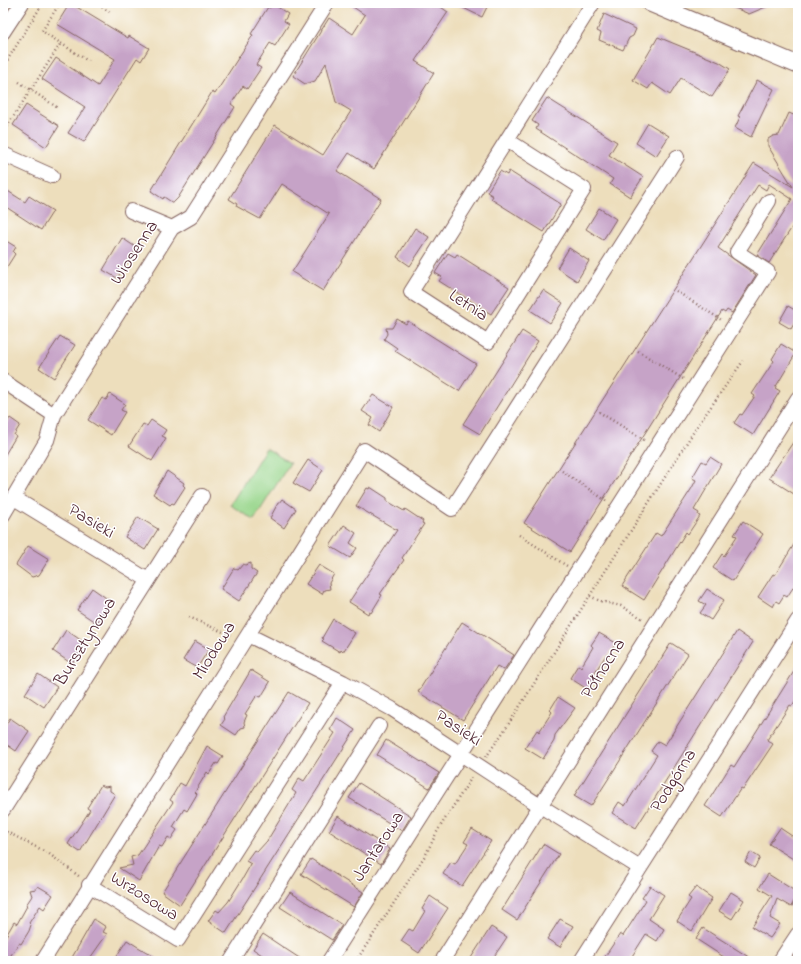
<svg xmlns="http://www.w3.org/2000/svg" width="801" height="964" font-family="'Indie Flower',sans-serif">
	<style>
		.green { fill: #97d58a; stroke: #707a5a }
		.building { fill: #c6a3c7 }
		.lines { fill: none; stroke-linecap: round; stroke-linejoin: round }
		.minor-casing { stroke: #83625e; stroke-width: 16 }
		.tertiary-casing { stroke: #83625e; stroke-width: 19 }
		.path { stroke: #83625e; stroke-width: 2.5; stroke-dasharray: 1 3; stroke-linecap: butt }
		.minor { stroke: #fff; stroke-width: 14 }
		.tertiary { stroke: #fff; stroke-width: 17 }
		.labels { text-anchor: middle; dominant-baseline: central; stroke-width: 3; stroke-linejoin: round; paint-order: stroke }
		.street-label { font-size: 18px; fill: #4a1f2b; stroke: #fff }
	</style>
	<rect width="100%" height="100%" fill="#fff"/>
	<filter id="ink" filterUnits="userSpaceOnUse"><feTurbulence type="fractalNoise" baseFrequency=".025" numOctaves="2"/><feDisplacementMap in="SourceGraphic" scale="8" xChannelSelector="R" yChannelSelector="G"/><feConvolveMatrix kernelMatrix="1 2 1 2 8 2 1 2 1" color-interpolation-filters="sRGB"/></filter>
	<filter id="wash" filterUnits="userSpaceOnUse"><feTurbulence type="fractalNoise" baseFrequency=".012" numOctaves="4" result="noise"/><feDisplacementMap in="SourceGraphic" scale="16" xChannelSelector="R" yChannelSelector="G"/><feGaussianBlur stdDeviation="0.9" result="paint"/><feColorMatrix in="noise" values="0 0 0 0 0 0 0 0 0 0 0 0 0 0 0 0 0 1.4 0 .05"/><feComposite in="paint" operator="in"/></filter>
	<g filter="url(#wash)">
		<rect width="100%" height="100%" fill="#eddebc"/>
		<!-- green -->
		<path class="green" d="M 266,448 L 290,463 L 254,520 L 230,505 Z"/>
		<g id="blocks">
			<!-- building -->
			<path class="building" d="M 70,3 L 128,38 L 129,36 L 149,48 L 141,61 L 137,58 L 84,142 L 68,133 L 85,107 L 42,79 L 56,58 L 98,86 L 115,59 L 57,24 Z
				M 347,3 L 435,3 L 448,12 L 415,61 L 434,73 L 374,169 L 349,153 L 337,171 L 381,199 L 323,291 L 292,272 L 329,214 L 282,184 L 260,219 L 236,206 L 237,204 L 229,199 L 275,125 L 323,155 L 351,111 L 336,102 L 326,63 L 315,81 L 305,84 L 293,76 L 329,18 L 353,34 L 365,15 Z
				M 453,3 L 489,3 L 482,17 Z
				M 723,3 L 775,3 L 749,14 Z
				M 273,4 L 288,14 L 284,21 L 289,24 L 275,46 L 270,43 L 256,65 L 261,68 L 247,89 L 243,86 L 231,104 L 235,107 L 178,198 L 173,203 L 164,197 L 163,199 L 151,191 L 212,92 L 215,94 L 253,35 L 251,34 L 268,7 L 270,8 Z
				M 604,14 L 636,29 L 633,36 L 629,38 L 623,50 L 599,40 L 601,33 L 597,31 Z
				M 658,37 L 719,62 L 730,69 L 712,97 L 681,78 L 670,95 L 652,83 L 648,89 L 633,80 Z
				M 757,80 L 774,89 L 751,137 L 735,128 L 740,117 L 738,116 Z
				M 547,98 L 617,142 L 609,155 L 643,177 L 630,197 L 610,184 L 613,179 L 536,129 L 538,125 L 532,121 Z
				M 26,105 L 59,126 L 46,147 L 13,125 Z
				M 789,113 L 798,117 L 798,218 L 769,263 L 757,255 L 792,199 L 769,184 L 766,190 L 758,185 L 718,248 L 756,275 L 732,313 L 727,310 L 725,313 L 722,311 L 570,552 L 524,523 L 754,163 L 793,187 L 768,146 L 768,139 L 773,136 L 779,135 Z
				M 648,123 L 669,136 L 656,156 L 636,143 Z
				M 500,171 L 507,175 L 509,171 L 561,204 L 544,232 L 491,199 L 493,196 L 487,192 Z
				M 3,188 L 25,202 L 29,196 L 53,211 L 41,230 L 3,205 Z
				M 599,208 L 616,219 L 603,240 L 586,229 Z
				M 415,228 L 429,237 L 410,266 L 397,257 Z
				M 122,238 L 137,248 L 117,278 L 103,270 Z
				M 3,239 L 16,247 L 13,252 L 15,254 L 3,273 Z
				M 569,248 L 589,261 L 577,281 L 557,268 Z
				M 448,253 L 455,257 L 457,254 L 509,287 L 491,314 L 439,281 L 442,277 L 435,273 Z
				M 543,290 L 563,303 L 550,323 L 530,310 Z
				M 788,306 L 798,312 L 798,317 L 791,329 L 779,322 Z
				M 397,319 L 406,324 L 408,321 L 476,364 L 459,391 L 395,351 L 397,348 L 384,339 L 387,334 L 386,328 L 392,328 Z
				M 522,331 L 538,341 L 480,434 L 463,424 Z
				M 60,336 L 75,345 L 54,378 L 39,368 Z
				M 781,344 L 796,353 L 775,388 L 780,391 L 753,435 L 734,423 L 740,414 L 742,415 L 755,396 L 752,394 L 774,361 L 772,359 Z
				M 110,394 L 125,404 L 121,410 L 125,412 L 111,435 L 88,420 L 102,398 L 106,400 Z
				M 373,395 L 393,407 L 379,432 L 369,425 L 373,418 L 362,411 Z
				M 10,418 L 20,425 L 14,435 L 16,436 L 3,458 L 3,427 Z
				M 151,420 L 166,430 L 162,436 L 166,438 L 152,461 L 129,446 L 143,424 L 147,426 Z
				M 798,435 L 798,488 L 794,494 L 769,478 Z
				M 710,457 L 721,464 L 694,510 L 699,513 L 698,515 L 700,516 L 688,534 L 686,532 L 644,600 L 622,586 L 656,533 L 661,536 L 692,488 L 696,480 L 692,478 L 702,461 L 706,463 Z
				M 308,460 L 323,470 L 309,492 L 293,483 Z
				M 167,471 L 184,483 L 183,485 L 185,487 L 174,504 L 172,503 L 170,505 L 153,494 Z
				M 370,487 L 387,498 L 387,501 L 404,511 L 405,509 L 423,521 L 422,523 L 424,524 L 402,558 L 404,560 L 380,594 L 382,595 L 371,613 L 369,612 L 368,614 L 349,602 L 397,530 L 356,506 L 367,488 L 369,489 Z
				M 282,499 L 296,509 L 284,528 L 270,518 L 278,503 L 279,503 Z
				M 138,517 L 158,529 L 145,550 L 125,537 Z
				M 743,521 L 763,534 L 733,581 L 713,568 L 722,554 L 724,556 L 737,536 L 734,535 Z
				M 344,525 L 356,533 L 350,543 L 357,548 L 350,558 L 330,546 Z
				M 798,538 L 798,580 L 787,597 L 784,595 L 779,603 L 776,601 L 773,607 L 758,597 L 773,574 L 775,575 Z
				M 28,546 L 49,559 L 39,575 L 32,577 L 16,565 Z
				M 251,563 L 251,569 L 257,573 L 239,601 L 221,589 L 234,568 L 238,570 L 243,564 L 245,565 Z
				M 319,565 L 334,574 L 329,583 L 330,589 L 324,590 L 322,594 L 306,584 Z
				M 92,588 L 109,600 L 107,603 L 109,604 L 98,621 L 96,619 L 95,622 L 77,610 Z
				M 707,589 L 724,600 L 711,620 L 700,613 L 706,605 L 699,601 Z
				M 333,619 L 355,633 L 343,652 L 341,650 L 340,652 L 322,641 L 324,639 L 322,638 Z
				M 462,622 L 514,655 L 504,670 L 497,666 L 463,720 L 418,692 Z
				M 66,630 L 85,643 L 72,664 L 53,651 Z
				M 737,631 L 753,642 L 636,828 L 612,813 L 619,802 L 625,806 L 657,755 L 651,751 L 658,741 L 665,745 Z
				M 599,633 L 616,643 L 608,656 L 606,655 L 593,675 L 595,676 L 587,689 L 570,678 L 578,665 L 581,667 L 593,647 L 591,645 Z
				M 195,641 L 209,649 L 197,668 L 183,660 Z
				M 671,643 L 688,654 L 591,806 L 574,796 Z
				M 798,665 L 798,696 L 792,706 L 790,705 L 767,740 L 773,744 L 743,789 L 741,788 L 722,817 L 705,806 L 731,765 L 734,767 Z
				M 251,670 L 270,682 L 261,697 L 257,695 L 245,714 L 247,715 L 244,722 L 245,727 L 241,728 L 236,735 L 221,725 L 225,719 L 223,717 Z
				M 38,674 L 57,687 L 44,707 L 25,694 Z
				M 289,692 L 308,703 L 180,905 L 162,892 Z
				M 558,697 L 575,708 L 555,735 L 554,741 L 543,759 L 525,748 L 537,730 L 539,732 L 552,712 L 550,710 Z
				M 10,718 L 29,731 L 16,751 L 3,742 L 3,729 Z
				M 337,718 L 355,730 L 226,933 L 208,921 L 216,910 L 219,912 L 228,902 L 243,878 L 251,864 L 246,861 L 254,850 L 257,852 L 267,841 L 296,793 L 292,790 L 299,778 L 304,781 L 335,733 L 330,730 Z
				M 386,740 L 439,773 L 429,788 L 377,755 Z
				M 207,746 L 223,756 L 218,764 L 216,763 L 209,774 L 207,772 L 195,792 L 197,794 L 187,811 L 184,809 L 173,827 L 177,830 L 171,839 L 168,837 L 162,847 L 159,846 L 139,881 L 119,868 L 133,865 L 131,857 L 138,855 L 173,802 L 170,800 L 180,783 L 185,786 Z
				M 359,783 L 411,816 L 402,831 L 349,798 Z
				M 101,785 L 105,787 L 110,786 L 110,791 L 115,794 L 80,852 L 68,844 L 90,810 L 87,808 Z
				M 338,816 L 390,849 L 381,864 L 329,831 Z
				M 780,828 L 798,840 L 798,862 L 769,844 Z
				M 472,829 L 491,841 L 462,886 L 443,874 L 451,862 L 455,864 L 468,844 L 464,842 Z
				M 543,844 L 559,854 L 517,920 L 502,910 Z
				M 751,852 L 760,858 L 754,868 L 745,862 Z
				M 311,859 L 363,892 L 354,907 L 301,874 Z
				M 768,874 L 798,893 L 791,907 L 777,899 L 770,918 L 780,924 L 770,938 L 752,927 L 772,896 L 759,888 Z
				M 38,886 L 53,895 L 44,909 L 40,906 L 29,923 L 31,925 L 29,931 L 21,944 L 19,943 L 7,961 L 3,961 L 3,941 L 14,922 L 17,924 L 27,906 L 26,905 L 32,896 L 30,890 L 36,889 Z
				M 650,886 L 664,895 L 649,919 L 664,929 L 657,941 L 646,934 L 629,961 L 602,961 L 620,934 L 623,936 L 646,900 L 642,898 Z
				M 696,887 L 712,898 L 692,931 L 677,921 L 691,899 L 688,897 Z
				M 290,892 L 342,925 L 332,940 L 280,907 Z
				M 731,892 L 744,900 L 732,919 L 719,911 Z
				M 430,896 L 448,908 L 419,953 L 401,941 L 409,929 L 413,931 L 425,911 L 422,909 Z
				M 94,919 L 106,927 L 103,932 L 107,934 L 88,961 L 70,961 Z
				M 560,919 L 573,926 L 560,947 L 547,939 Z
				M 491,927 L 507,937 L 491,961 L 469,961 Z
				M 703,928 L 728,944 L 755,961 L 730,961 L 696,939 Z
				M 263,934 L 284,948 L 304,961 L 271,961 L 253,949 Z
				M 127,940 L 138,947 L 162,961 L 122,961 L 116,957 Z"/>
		</g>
	</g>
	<g filter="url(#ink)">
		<use href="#blocks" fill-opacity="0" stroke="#83625e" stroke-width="1"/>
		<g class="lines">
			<defs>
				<path id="minor" d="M 3,32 L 22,3
					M 507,140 L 584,189 L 488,342 L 411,292 L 593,3
					M 3,154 L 52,176
					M 131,211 L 172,228
					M 3,381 L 54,415
					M 14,498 L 148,580
					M 3,515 L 47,440 L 54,415 L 172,228 L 191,217 L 327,3
					M 248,635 L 343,682 L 392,709 L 534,802 L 640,868
					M 3,810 L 202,496
					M 89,885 L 178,940 L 343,682
					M 43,961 L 364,450 L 452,509 L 677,157
					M 231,961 L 379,726
					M 329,961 L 768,272 L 737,252 L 769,201
					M 442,961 L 798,398
					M 581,961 L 798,620
					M 780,961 L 798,934"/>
				<path id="tertiary" d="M 650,3 L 798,65"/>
			</defs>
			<!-- minor casing -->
			<use href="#minor" class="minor-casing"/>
			<!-- tertiary casing -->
			<use href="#tertiary" class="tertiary-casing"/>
			<!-- path -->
			<path class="path" d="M 60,3 L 42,31 L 88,61
				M 95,3 L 110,12
				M 3,67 L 43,3
				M 19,82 L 58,108
				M 3,133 L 61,43
				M 676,291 L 723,321
				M 638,351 L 685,380
				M 599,412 L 646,441
				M 562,471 L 608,502
				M 519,535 L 567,566
				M 590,596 L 600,601 L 621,606 L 643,619
				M 189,617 L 232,636
				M 486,757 L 506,728 L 698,425 L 743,361
				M 3,830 L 48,853 L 80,877
				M 792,905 L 798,908
				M 356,961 L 426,854 L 438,830 L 472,777"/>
			<!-- minor -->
			<use href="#minor" class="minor"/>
			<!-- tertiary -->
			<use href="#tertiary" class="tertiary"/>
		</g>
	</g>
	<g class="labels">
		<!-- street labels -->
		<g class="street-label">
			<text transform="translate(135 253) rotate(-57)">Wiosenna</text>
			<text transform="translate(468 306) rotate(33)">Letnia</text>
			<text transform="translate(91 522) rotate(31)">Pasieki</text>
			<text transform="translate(86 642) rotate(-58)">Bursztynowa</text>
			<text transform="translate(215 651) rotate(-58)">Miodowa</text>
			<text transform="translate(604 669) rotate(-58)">Północna</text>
			<text transform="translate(458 729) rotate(33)">Pasieki</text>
			<text transform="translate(674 781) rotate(-58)">Podgórna</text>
			<text transform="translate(379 847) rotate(-57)">Jantarowa</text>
			<text transform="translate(144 897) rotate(32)">Wrzosowa</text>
		</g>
	</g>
	<!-- margin -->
	<rect width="801" height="964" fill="none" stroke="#fff" stroke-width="16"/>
</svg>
